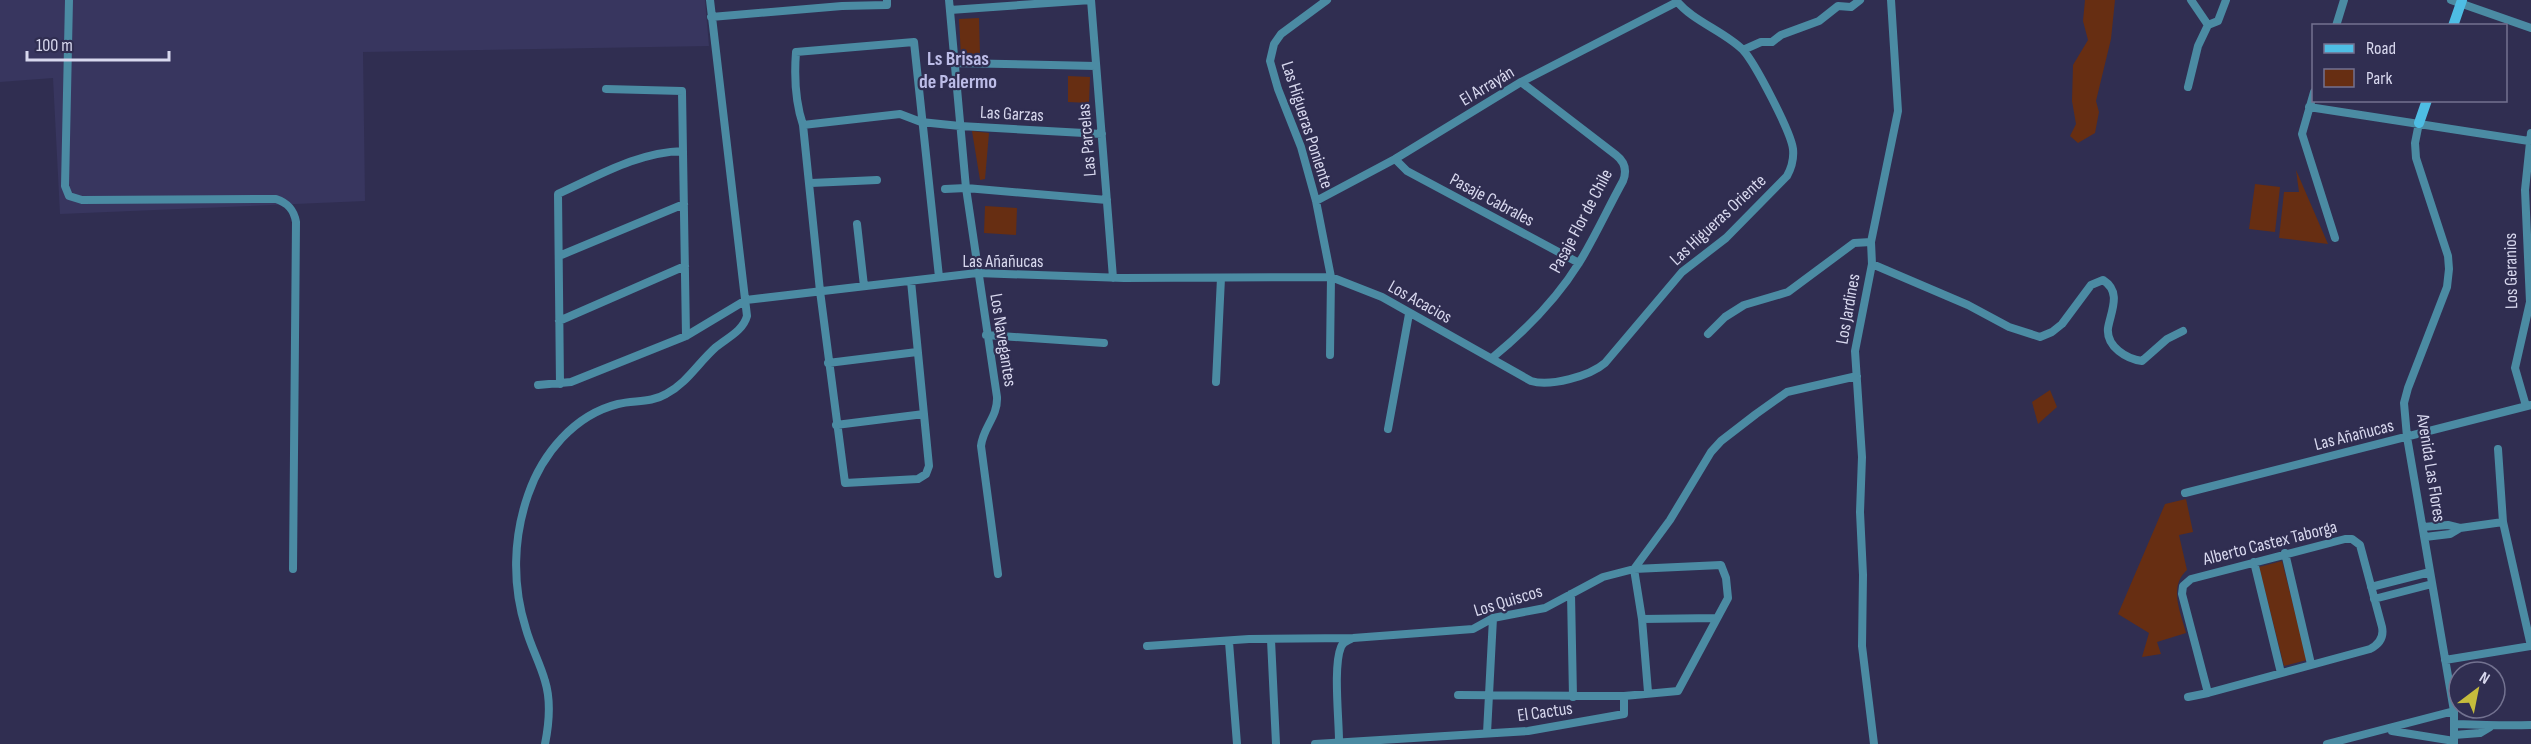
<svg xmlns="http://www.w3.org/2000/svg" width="2531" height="744" font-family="'Sofia Sans Condensed',sans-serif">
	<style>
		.built { fill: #38365f }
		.green { fill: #672e12 }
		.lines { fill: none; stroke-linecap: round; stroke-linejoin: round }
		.street { stroke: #4b8ba3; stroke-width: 8 }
		.secondary { stroke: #4ebde4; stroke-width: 10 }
		.labels { text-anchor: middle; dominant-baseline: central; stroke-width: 4.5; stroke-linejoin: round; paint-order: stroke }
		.street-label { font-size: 18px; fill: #d8d8ee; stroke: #302e51 }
		.neighbourhood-label { font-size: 20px; font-weight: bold; fill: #bdbde8; stroke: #302e51 }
	</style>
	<rect width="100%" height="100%" fill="#302e51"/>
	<!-- built -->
	<path class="built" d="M 0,0 L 705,0 L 709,46 L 363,52 L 365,201 L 60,214 L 53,78 L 0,82 Z"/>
	<!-- green -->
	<path class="green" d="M 2085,0 L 2115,0 L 2111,39 L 2096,101 L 2099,112 L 2095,133 L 2078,143 L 2070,136 L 2076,124 L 2072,101 L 2073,65 L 2088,40 L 2083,21 Z
		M 979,18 L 980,56 L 961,57 L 959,19 Z
		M 1068,76 L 1090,77 L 1089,103 L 1068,102 Z
		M 972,131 L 989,133 L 985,179 L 980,180 Z
		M 2296,170 L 2328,244 L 2279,238 L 2284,192 L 2299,192 Z
		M 2255,184 L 2280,187 L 2275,232 L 2249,229 Z
		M 985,206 L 1017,208 L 1016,235 L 984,233 Z
		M 2050,390 L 2057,407 L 2038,424 L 2032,402 Z
		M 2186,499 L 2193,532 L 2179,535 L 2187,570 C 2168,587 2181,613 2186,633 L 2157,642 L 2161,654 L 2142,657 L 2149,633 L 2118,614 L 2165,504 Z
		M 2282,561 L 2307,660 L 2284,666 L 2259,567 Z"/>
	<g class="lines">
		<!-- street -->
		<path class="street" d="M 69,0 L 65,186 L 69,196 L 82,200 L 276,199 C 288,203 294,210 296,222 L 293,569
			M 949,0 L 966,188 L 997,397 C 998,417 983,427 981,446 L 998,574
			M 1091,0 L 1113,278
			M 1327,0 L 1281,34 L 1274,44 L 1270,61 L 1278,89 L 1301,147 L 1316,201 L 1331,277 L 1330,355
			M 2191,0 L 2208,25 L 2218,21 L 2226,0
			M 2451,0 L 2531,28
			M 950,10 L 1091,0
			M 711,17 L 842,6 L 887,5 L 887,0
			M 2336,26 L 2344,0
			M 1743,50 L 1761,42 L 1772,42 L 1781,35 L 1819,21 L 1838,6 L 1851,7 L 1860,0
			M 954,63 L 1096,66
			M 2188,87 L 2198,46 L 2208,25
			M 606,89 L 682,91 L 686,336
			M 2314,92 L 2302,134 L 2335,238
			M 2309,107 L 2529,141
			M 2419,123 L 2415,143 L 2416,158 L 2448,256 L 2449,269 L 2447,287 L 2408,388 L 2404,403 L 2407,437 L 2454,711 L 2454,744
			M 803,125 L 900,114 L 921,122 L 960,126 L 1102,134
			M 1395,159 L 1407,171 L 1579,263
			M 811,183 L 877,180
			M 945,189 L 966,188 L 1107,200
			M 1316,201 L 1395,159 L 1521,82 L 1677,2
			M 857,224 L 864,286
			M 559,256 L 684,204
			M 1872,264 L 1968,305 L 2009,327 L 2040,337 L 2052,332 L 2062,324 L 2091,285 L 2103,280 C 2122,292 2111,311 2108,328 C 2106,347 2127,359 2142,361 L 2167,339 L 2183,331
			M 911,281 L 929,466 L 926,474 L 918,479 L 845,483 L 820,291 L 803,125 C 795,101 794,78 796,52 L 914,42 L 939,277
			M 559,321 L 685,266
			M 1708,334 L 1725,317 L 1744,305 L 1788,292 L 1854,243 L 1871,242
			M 986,335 L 1104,343
			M 1492,358 C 1525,331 1556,300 1579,263 C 1595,237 1608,208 1623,181 C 1627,171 1625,162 1616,155 L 1521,82
			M 828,363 L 917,352
			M 1216,382 L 1221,278
			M 560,384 L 558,194 C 598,176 638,152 683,151
			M 538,385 L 571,382 L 686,336 L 746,300 L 977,273 L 1124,278 L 1331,277 L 1382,297 L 1531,381 C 1550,387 1590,376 1605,363 L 1682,272 L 1726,238 L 1787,176 C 1792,167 1794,159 1793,149 C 1791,132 1755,63 1743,50 C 1724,31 1692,21 1676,0
			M 2526,406 L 2515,368 L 2530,302 L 2525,190 L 2531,133
			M 836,425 L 924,414
			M 1388,429 L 1409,314
			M 2185,493 L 2531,405
			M 2423,527 L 2448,525 L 2460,528
			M 2425,537 L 2450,534 L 2460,528 L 2503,522
			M 2345,539 L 2352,539 L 2360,545 L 2382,627 C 2384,637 2380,644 2370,649 L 2208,693 L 2182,594 L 2183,586 L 2191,579 Z
			M 2285,553 L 2311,664
			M 2254,562 L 2281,673
			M 2371,587 L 2430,572
			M 1571,594 L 1573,697
			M 2374,599 L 2432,584
			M 1642,619 L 1717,618
			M 1271,640 L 1276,744
			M 1229,642 L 1237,744
			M 1147,646 L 1249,639 L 1353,638 L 1473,629 L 1493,618 L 1545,608 L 1603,577 L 1634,569 L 1670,520 L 1711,452 L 1721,441 L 1756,414 L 1787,392 L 1857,376
			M 2445,660 L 2531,646 L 2503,522 L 2498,449
			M 1458,695 L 1624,696
			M 2188,697 L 2208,693
			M 2454,724 C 2480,725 2505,726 2531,725
			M 2392,731 L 2454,741
			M 1487,733 L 1493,618
			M 2454,735 L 2480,733 L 2490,727
			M 1339,741 C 1339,719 1333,666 1341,647 C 1343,642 1347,641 1351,639
			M 545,744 C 549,724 551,700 545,681 C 540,663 531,647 526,629 C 512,585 513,538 528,495 C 542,454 574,415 618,404 C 634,400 651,403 666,394 C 687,383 698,363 716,347 C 727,338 743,331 747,316 L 710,0
			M 1315,744 L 1528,731 L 1624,714 L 1624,696 L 1678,691 L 1728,598 L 1726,578 L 1721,565 L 1634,569 L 1642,619 L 1648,692
			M 1874,744 L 1862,646 L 1863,575 L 1860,512 L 1862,457 L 1855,351 L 1872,264 L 1871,242 L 1898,111 L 1891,0
			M 2327,744 L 2454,711"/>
		<!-- secondary -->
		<path class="secondary" d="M 2453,26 L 2462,0
			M 2419,123 L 2427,100"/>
	</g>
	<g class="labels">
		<!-- street labels -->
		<g class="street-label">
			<text transform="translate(1487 86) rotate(-31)">El Arrayán</text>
			<text transform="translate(1012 114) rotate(3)">Las Garzas</text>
			<text transform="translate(1307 125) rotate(72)">Las Higueras Poniente</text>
			<text transform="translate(1087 140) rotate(-95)">Las Parcelas</text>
			<text transform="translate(1492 200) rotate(28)">Pasaje Cabrales</text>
			<text transform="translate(1718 220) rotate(-43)">Las Higueras Oriente</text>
			<text transform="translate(1581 221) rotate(-62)">Pasaje Flor de Chile</text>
			<text x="1003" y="261">Las Añañucas</text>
			<text transform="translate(2511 271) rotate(-91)">Los Geranios</text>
			<text transform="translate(1420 302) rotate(29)">Los Acacios</text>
			<text transform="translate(1848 309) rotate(-80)">Los Jardines</text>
			<text transform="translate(1003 340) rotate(81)">Los Navegantes</text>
			<text transform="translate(2354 435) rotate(-14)">Las Añañucas</text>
			<text transform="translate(2431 468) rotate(81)">Avenida Las Flores</text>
			<text transform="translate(2270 543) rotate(-14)">Alberto Castex Taborga</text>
			<text transform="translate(1508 601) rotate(-17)">Los Quiscos</text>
			<text transform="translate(1545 712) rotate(-8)">El Cactus</text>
		</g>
		<!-- neighbourhood labels -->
		<g class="neighbourhood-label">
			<text x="958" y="59">Ls Brisas<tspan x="958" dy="23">de Palermo</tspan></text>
		</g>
	</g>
	<!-- legend -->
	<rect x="2312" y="24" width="195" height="78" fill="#302e51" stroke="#737290" stroke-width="1.5"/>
	<rect x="2324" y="44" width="30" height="9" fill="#4ebde4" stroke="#737290" stroke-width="1.5"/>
	<text x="2366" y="54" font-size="18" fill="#d8d8ee">Road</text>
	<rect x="2324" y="69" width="30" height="18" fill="#672e12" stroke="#737290" stroke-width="1.5"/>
	<text x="2366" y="84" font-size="18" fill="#d8d8ee">Park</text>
	<!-- north arrow -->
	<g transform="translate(2477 690) rotate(32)"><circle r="28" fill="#302e51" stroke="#737290" stroke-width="1.5"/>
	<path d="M0-4.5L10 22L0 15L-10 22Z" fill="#c6bc3c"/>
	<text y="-9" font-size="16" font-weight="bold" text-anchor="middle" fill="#d8d8ee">N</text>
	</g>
	<!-- scale -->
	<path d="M27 51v9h142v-9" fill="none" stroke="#d8d8ee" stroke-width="3"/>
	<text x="36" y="51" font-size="18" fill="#d8d8ee" stroke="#302e51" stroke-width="4.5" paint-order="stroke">100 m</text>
</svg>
